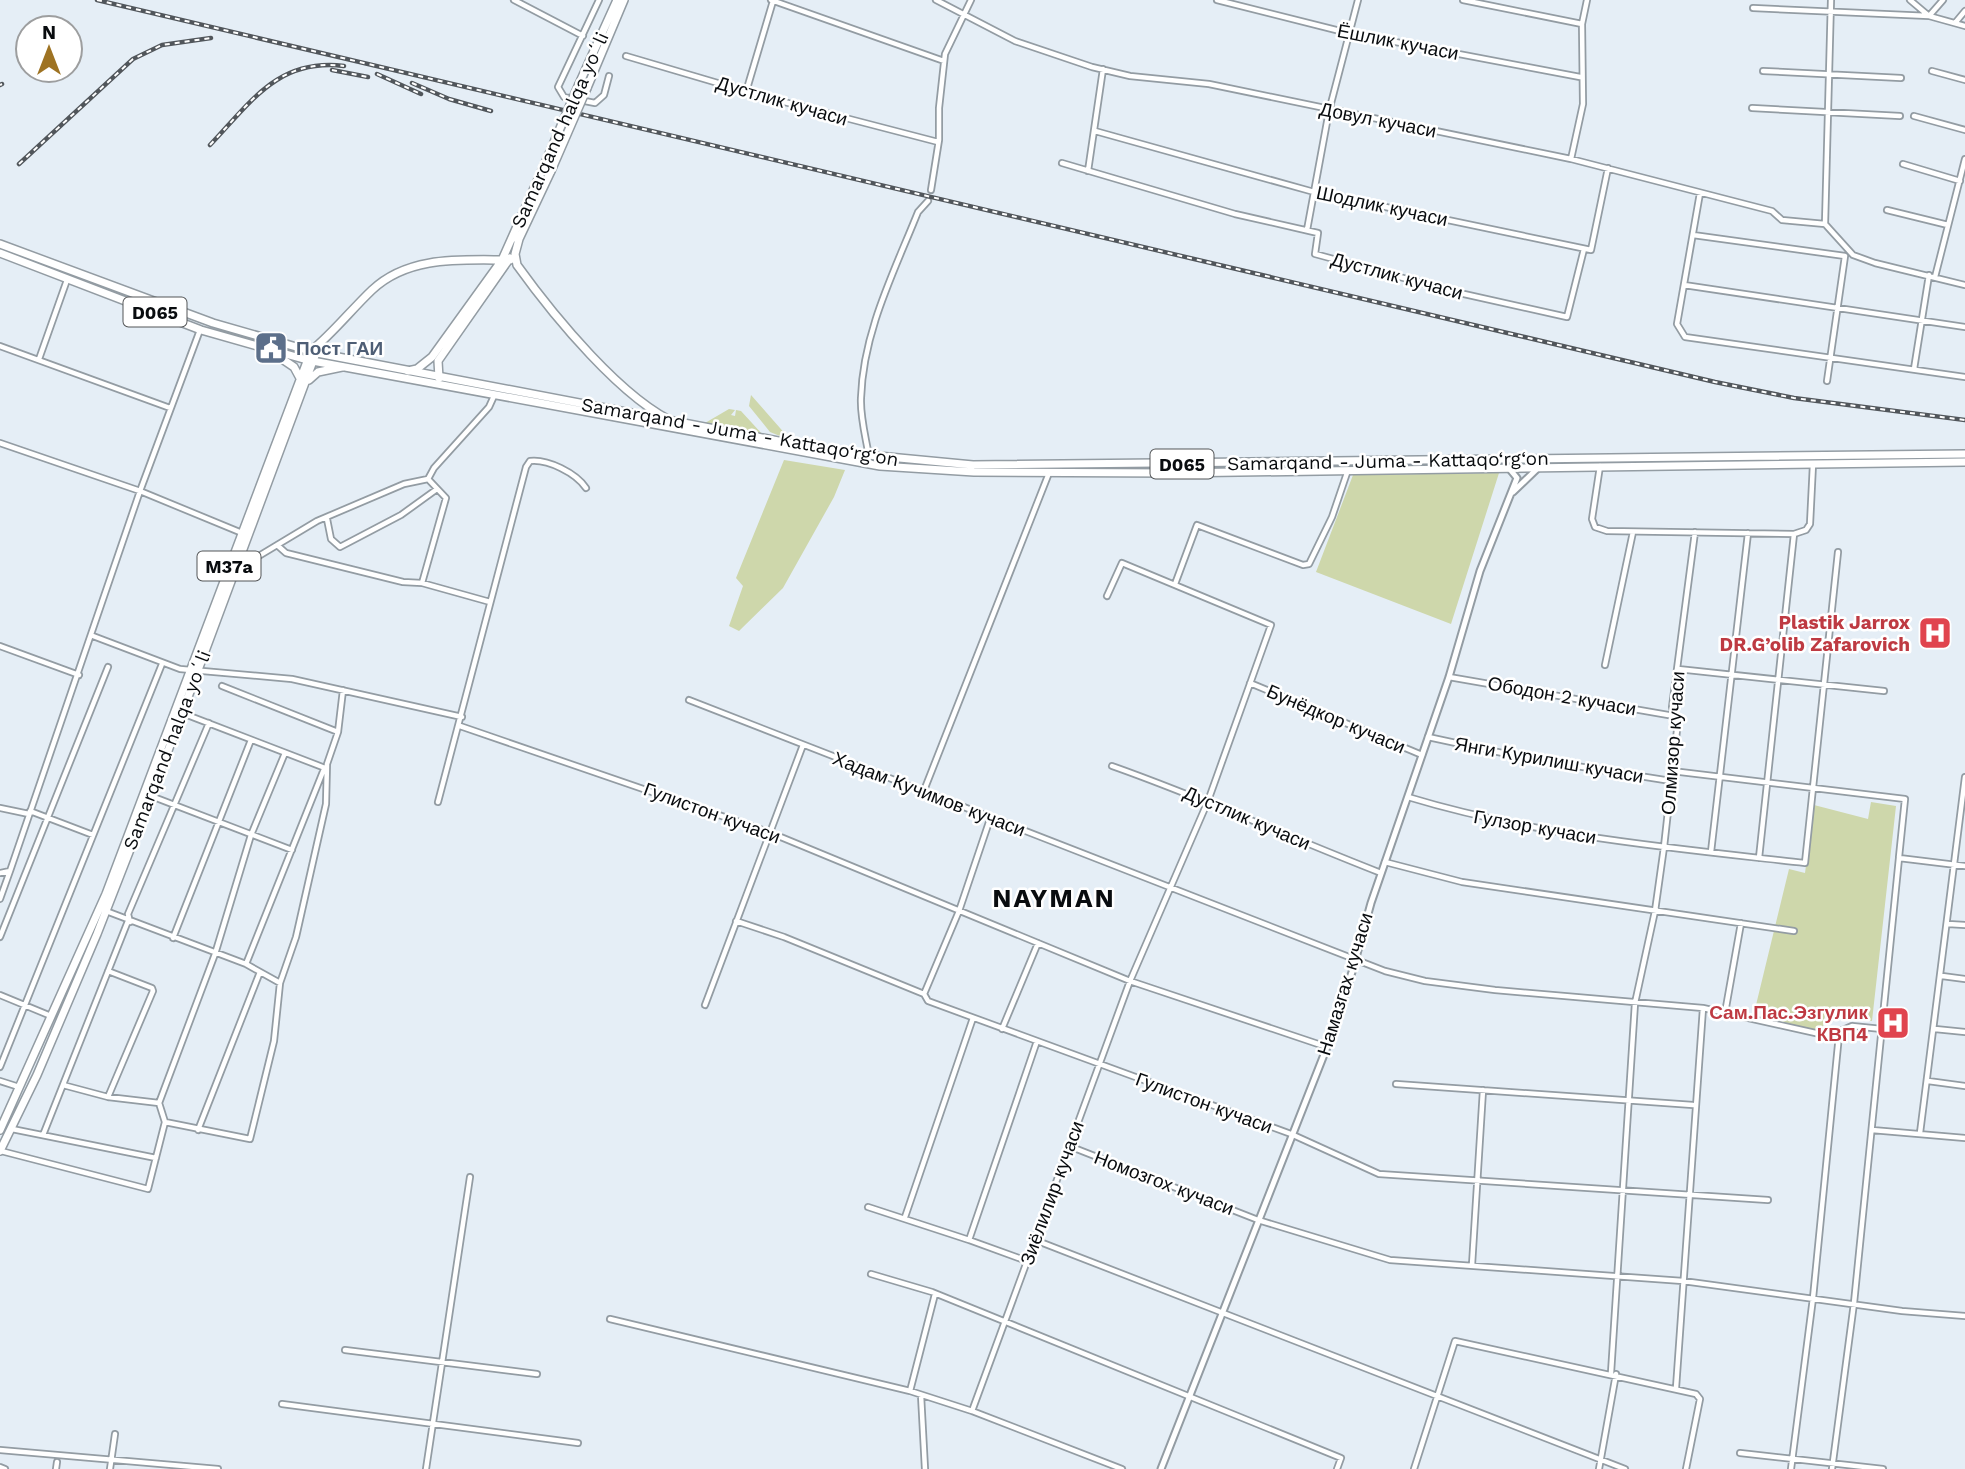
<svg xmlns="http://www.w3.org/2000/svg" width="1965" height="1469" font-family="'Work Sans',sans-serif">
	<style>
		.green { fill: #ced7ab }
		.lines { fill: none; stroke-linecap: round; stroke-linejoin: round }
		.minor-casing { stroke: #939ca3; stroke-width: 8 }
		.tertiary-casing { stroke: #939ca3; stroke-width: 9 }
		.primary-casing { stroke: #939ca3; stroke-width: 10 }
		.trunk-casing { stroke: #939ca3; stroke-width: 10 }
		.minor { stroke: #fff; stroke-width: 4.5 }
		.tertiary { stroke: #fff; stroke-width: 5 }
		.primary { stroke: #fff; stroke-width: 7 }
		.trunk { stroke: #fff; stroke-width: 7 }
		.rail-casing { stroke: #51565b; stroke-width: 4.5 }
		.rail { stroke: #fff; stroke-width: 2; stroke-dasharray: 5; stroke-linecap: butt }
		.trunk-bridge-casing { stroke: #939ca3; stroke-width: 10; stroke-linecap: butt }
		.trunk-bridge { stroke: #fff; stroke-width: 7 }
		.labels { text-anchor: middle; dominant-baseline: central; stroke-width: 5; stroke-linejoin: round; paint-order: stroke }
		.shield { fill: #fff; stroke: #535557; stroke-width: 2 }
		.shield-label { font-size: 18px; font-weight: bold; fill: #090c0f }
		.street-label { font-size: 19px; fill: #090c0f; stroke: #fff }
		.service-label { font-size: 19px; font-weight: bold; fill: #4e5e75; stroke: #fff; text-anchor: start }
		.health-label { font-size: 19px; font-weight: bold; fill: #be3a42; stroke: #fff; text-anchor: end }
		.district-label { font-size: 26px; font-weight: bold; letter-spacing: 2px; fill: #090c0f; stroke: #fff }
	</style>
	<rect width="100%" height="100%" fill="#e5eef6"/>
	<!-- green -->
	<path class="green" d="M 751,395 L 787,436 L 785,438 L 770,432 L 749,406 Z
		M 729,409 L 735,410 L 731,415 L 735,416 L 736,410 L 741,411 L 763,435 L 705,423 Z
		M 784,460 L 845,470 L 834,497 L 783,588 L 739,631 L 729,626 L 743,586 L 736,578 Z
		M 1499,473 L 1451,624 L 1316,572 L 1353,475 Z
		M 1871,802 L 1896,806 L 1872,1021 L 1825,1015 L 1822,1033 L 1769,1018 L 1768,1011 L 1756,1005 L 1789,869 L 1805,873 L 1814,805 L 1868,819 Z"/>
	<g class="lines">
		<defs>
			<path id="minor" d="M 514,0 L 583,36
				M 599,0 L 558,87 L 564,97 L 595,103 L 604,95 L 609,76
				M 771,0 L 944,61
				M 936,0 L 1015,41 L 1092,67 L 1130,76 L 1209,84 L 1571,159 L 1772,211 L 1782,220 L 1825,224
				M 1217,0 L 1348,33 L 1580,77
				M 1463,0 L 1582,24 L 1583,104 L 1571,159
				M 1943,0 L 1929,16 L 1965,26
				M 1753,8 L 1929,16 L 1910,0
				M 1955,23 L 1965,11
				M 1582,24 L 1587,0
				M 626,56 L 765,97 L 938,142
				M 1763,71 L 1901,78
				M 1932,71 L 1965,80
				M 746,92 L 773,1
				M 1752,108 L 1900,116
				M 1914,116 L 1965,130
				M 1095,131 L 1314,192 L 1591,250 L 1608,168
				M 1062,163 L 1235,214 L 1318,233 L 1315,254 L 1455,292 L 1567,317 L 1584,249
				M 1903,164 L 1960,181
				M 1088,171 L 1103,69
				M 931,190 L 939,140 L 939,108 L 945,54 L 971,0
				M 1700,193 L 1677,324 L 1685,337 L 1965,377
				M 1887,210 L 1948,225
				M 1825,224 L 1831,0
				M 1825,224 L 1853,255 L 1875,263 L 1965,285
				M 1307,230 L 1329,111 L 1358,0
				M 1693,235 L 1845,256
				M 1935,277 L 1965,159
				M 1684,285 L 1965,327
				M 0,346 L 170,408
				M 39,359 L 67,280
				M 1914,369 L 1929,275
				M 1827,381 L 1845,256
				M 0,443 L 140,491 L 242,533
				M 869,457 C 866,438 860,417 861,398 C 863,332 894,272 918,212 L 928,201
				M 1600,466 L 1592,519 L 1595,527 L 1607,531 L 1794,534 L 1806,530 L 1810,524 L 1813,464
				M 327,519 L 331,539 L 340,547 L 401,515 L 437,489
				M 277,545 L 286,553 L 403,582 L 422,583 L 490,602
				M 237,569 L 317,521 L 404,484 L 428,479
				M 422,583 L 446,498 L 428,479 L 434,468 L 489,407 L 494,396
				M 1175,584 L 1197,525 L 1303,565 L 1309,564 L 1332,517 L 1348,470
				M 93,636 L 180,669 L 292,679 L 462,717
				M 0,646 L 79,675
				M 1605,665 L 1633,532
				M 1678,669 L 1884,691
				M 1449,677 L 1674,716
				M 1250,683 L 1422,755
				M 222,686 L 338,732
				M 689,700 L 1385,971 L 1425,981 L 1495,990 L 1703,1008 L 1829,1036 L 1852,1026 L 1882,1029
				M 182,713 L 325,768
				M 460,726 L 771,833 L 1130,981 L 1327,1047
				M 1428,737 L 1526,758 L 1671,781
				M 1112,766 C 1203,798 1291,838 1381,873
				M 1672,771 L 1905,799 L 1899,857
				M 923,793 L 1049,473
				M 151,796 L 292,850
				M 1408,797 C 1537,836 1671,848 1805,863 L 1838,552
				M 438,802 L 526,467 L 530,461 C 548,459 576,473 586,488
				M 0,808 L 29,814
				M 30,811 L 93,835
				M 1711,852 L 1748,533
				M 1759,858 L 1794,534
				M 1385,862 L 1462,882 L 1794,931
				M 0,873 L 10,871 L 140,491 L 200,330
				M 0,899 L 10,871
				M 106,911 L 246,964 L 280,983
				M 736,921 L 784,937 L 924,994 L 928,1001 L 1291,1134 L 1379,1174 L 1768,1200
				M 130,922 L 128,914 L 209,723
				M 1948,924 L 1965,925
				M 0,937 L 108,667
				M 173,938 L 251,740
				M 246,964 L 324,769
				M 108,971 L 152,988 L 153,991 L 108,1097
				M 1942,976 L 1965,979
				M 924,994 L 959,911 L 990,819
				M 0,995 L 51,1016
				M 705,1005 L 803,745
				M 1725,1013 L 1741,923
				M 1002,1029 L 1038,943
				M 1935,1029 L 1965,1032
				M 0,1067 L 162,664
				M 0,1081 L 19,1087
				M 1928,1081 L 1965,1086
				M 1396,1084 L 1693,1105
				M 63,1085 L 108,1097 L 159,1103 L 165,1122
				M 159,1103 L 215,954 L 251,835 L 285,753
				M 12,1129 L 156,1158
				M 198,1130 L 260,972
				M 1872,1130 L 1965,1138
				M 1920,1133 L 1965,777
				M 43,1135 L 128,921
				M 1069,1146 L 1258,1220 L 1390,1260 L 1683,1281 L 1902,1311 L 1965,1316
				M 1,1151 L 148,1189 L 165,1122 L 250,1139 L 274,1041 L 280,983 L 296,937 L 326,804 L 327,764 L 338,732 L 343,690
				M 868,1207 L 969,1240 L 1037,1041
				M 905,1217 L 973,1018
				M 969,1240 L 1027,1261
				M 1035,1240 L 1625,1469
				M 1472,1265 L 1483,1090
				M 871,1274 L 932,1292 L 1341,1458 L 1337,1469
				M 610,1319 L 910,1391 L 972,1411 L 1122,1469
				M 345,1350 L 537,1374
				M 1611,1373 L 1635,1003 L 1655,911 L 1664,847 L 1677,730 L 1672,707 L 1695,532
				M 1676,1388 L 1703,1008
				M 910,1391 L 935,1294
				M 921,1395 L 925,1469
				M 282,1404 L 578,1443
				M 972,1411 L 1130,981 L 1208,801 L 1271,625 L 1122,563 L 1107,596
				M 0,1450 L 218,1469
				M 1740,1453 L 1883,1469
				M 0,1467 L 5,1469
				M 56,1469 L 57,1462
				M 110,1469 L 115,1434
				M 426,1469 L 470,1177
				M 1414,1469 L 1455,1341 L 1696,1394 L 1700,1399 L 1686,1469
				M 1599,1469 L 1616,1374
				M 1791,1469 L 1813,1298 L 1839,1035
				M 1832,1469 L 1854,1303 L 1899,858 L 1965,866"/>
			<path id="tertiary" d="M 1513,492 L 1539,467
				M 1161,1469 L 1327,1047 L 1352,972 L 1371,903 L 1449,677 L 1480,571 L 1517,478 L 1508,467"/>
			<path id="primary" d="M 0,244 L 213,323 L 317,353 L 836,452 L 973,465 L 1965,454
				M 0,253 L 201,330 L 307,360 L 880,466 L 974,472 L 1172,473 L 1965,462"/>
			<path id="trunk" d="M 579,84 L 617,0
				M 587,88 L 624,0
				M 519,239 L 515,254 L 517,265 C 553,315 623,401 678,424
				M 518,241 L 551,171
				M 269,350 L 294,367 L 301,380
				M 408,371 L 417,369 L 432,357 L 502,260 L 543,168
				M 439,378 L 438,361 L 510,258
				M 309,380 L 318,372 L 342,367
				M 0,1130 L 106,894 L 311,351 C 333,333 351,310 372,290 C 409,255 462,260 510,260
				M 0,1151 L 37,1075 L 97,934 L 156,783 L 319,345"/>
		</defs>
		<!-- minor casing -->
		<use href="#minor" class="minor-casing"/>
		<!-- tertiary casing -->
		<use href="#tertiary" class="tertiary-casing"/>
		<!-- primary casing -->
		<use href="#primary" class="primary-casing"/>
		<!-- trunk casing -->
		<use href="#trunk" class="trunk-casing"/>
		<!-- minor -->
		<use href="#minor" class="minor"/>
		<!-- tertiary -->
		<use href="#tertiary" class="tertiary"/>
		<!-- primary -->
		<use href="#primary" class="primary"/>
		<!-- trunk -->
		<use href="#trunk" class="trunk"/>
		<defs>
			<path id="rail" d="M 97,0 L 1715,382 L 1794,398 L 1965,420
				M 332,70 L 368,77
				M 377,74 L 421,94
				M 412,83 L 449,99 L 491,111
				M 0,85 L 2,84
				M 210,145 C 251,102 278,58 344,66
				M 19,164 L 133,59 L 162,45 L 211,38"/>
		</defs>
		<!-- rail casing -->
		<use href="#rail" class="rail-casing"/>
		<!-- rail -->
		<use href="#rail" class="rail"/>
		<defs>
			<path id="trunk-bridge" d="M 543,168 L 579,84
				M 551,171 L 587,88"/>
		</defs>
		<!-- trunk-bridge casing -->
		<use href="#trunk-bridge" class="trunk-bridge-casing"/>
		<!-- trunk-bridge -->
		<use href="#trunk-bridge" class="trunk-bridge"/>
	</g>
	<!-- icons -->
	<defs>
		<symbol id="civic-square" viewBox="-11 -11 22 22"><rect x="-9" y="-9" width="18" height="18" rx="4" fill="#5c6f8a" stroke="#fff"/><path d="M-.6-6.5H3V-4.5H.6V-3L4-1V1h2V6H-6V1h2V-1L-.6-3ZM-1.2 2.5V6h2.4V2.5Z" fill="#fff"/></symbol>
		<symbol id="hospital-square" viewBox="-11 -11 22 22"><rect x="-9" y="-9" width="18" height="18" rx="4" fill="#e0444e" stroke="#fff"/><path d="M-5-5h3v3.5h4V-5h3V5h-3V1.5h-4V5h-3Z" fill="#fff"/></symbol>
	</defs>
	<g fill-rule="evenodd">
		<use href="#civic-square" x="252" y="329" width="38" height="38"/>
		<use href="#hospital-square" x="1916" y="614" width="38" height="38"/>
		<use href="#hospital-square" x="1874" y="1004" width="38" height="38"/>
	</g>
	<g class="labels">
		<!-- shield labels -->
		<g class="shield">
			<rect x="123.5" y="297.5" width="63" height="29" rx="5"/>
			<rect x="1150.5" y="449.5" width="63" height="29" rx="5"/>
			<rect x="197.5" y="551.5" width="63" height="29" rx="5"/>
		</g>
		<g class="shield-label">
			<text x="155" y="312">D065</text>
			<text x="1182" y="464">D065</text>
			<text x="229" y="566">M37a</text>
		</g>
		<!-- street labels -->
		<g class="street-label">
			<text transform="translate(1398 42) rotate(11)">Ёшлик кучаси</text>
			<text transform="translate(782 101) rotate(16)">Дустлик кучаси</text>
			<text transform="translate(1378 120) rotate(11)">Довул кучаси</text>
			<text transform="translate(560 130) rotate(-66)">Samarqand halqa yoʻli</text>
			<text transform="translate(1382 206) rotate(12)">Шодлик кучаси</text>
			<text transform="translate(1397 276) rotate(15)">Дустлик кучаси</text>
			<text transform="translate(740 432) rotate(10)">Samarqand - Juma - Kattaqo‘rg‘on</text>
			<text transform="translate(1388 461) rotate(-1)">Samarqand - Juma - Kattaqo‘rg‘on</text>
			<text transform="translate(1562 696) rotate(10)">Ободон 2 кучаси</text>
			<text transform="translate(1336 719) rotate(23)">Бунёдкор кучаси</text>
			<text transform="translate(1673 743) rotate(-86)">Олмизор кучаси</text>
			<text transform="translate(167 750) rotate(-69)">Samarqand halqa yoʻli</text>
			<text transform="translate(1549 760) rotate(10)">Янги Курилиш кучаси</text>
			<text transform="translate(929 794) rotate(21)">Хадам Кучимов кучаси</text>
			<text transform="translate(712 813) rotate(20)">Гулистон кучаси</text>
			<text transform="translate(1247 818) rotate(23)">Дустлик кучаси</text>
			<text transform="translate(1535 827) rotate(10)">Гулзор кучаси</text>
			<text transform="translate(1345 984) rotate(-73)">Намазгах кучаси</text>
			<text transform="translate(1204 1103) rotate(20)">Гулистон кучаси</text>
			<text transform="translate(1164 1183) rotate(21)">Номозгох кучаси</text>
			<text transform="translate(1052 1193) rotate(-70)">Зиёлилир кучаси</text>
		</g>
		<!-- service labels -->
		<g class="service-label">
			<text x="296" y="348">Пост ГАИ</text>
		</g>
		<!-- health labels -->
		<g class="health-label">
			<text x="1910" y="622">Plastik Jarrox<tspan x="1910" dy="22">DR.G’olib Zafarovich</tspan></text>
			<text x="1868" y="1012">Сам.Пас.Эзгулик<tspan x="1868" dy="22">КВП4</tspan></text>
		</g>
		<!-- district labels -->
		<g class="district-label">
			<text x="1054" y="898">NAYMAN</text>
		</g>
	</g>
	<!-- north arrow -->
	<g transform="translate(49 49)"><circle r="33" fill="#ffffff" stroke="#9d9e9f" stroke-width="2"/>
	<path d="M0-5L12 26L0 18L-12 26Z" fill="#9e7323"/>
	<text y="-10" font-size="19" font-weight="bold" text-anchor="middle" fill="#090c0f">N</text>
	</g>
</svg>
